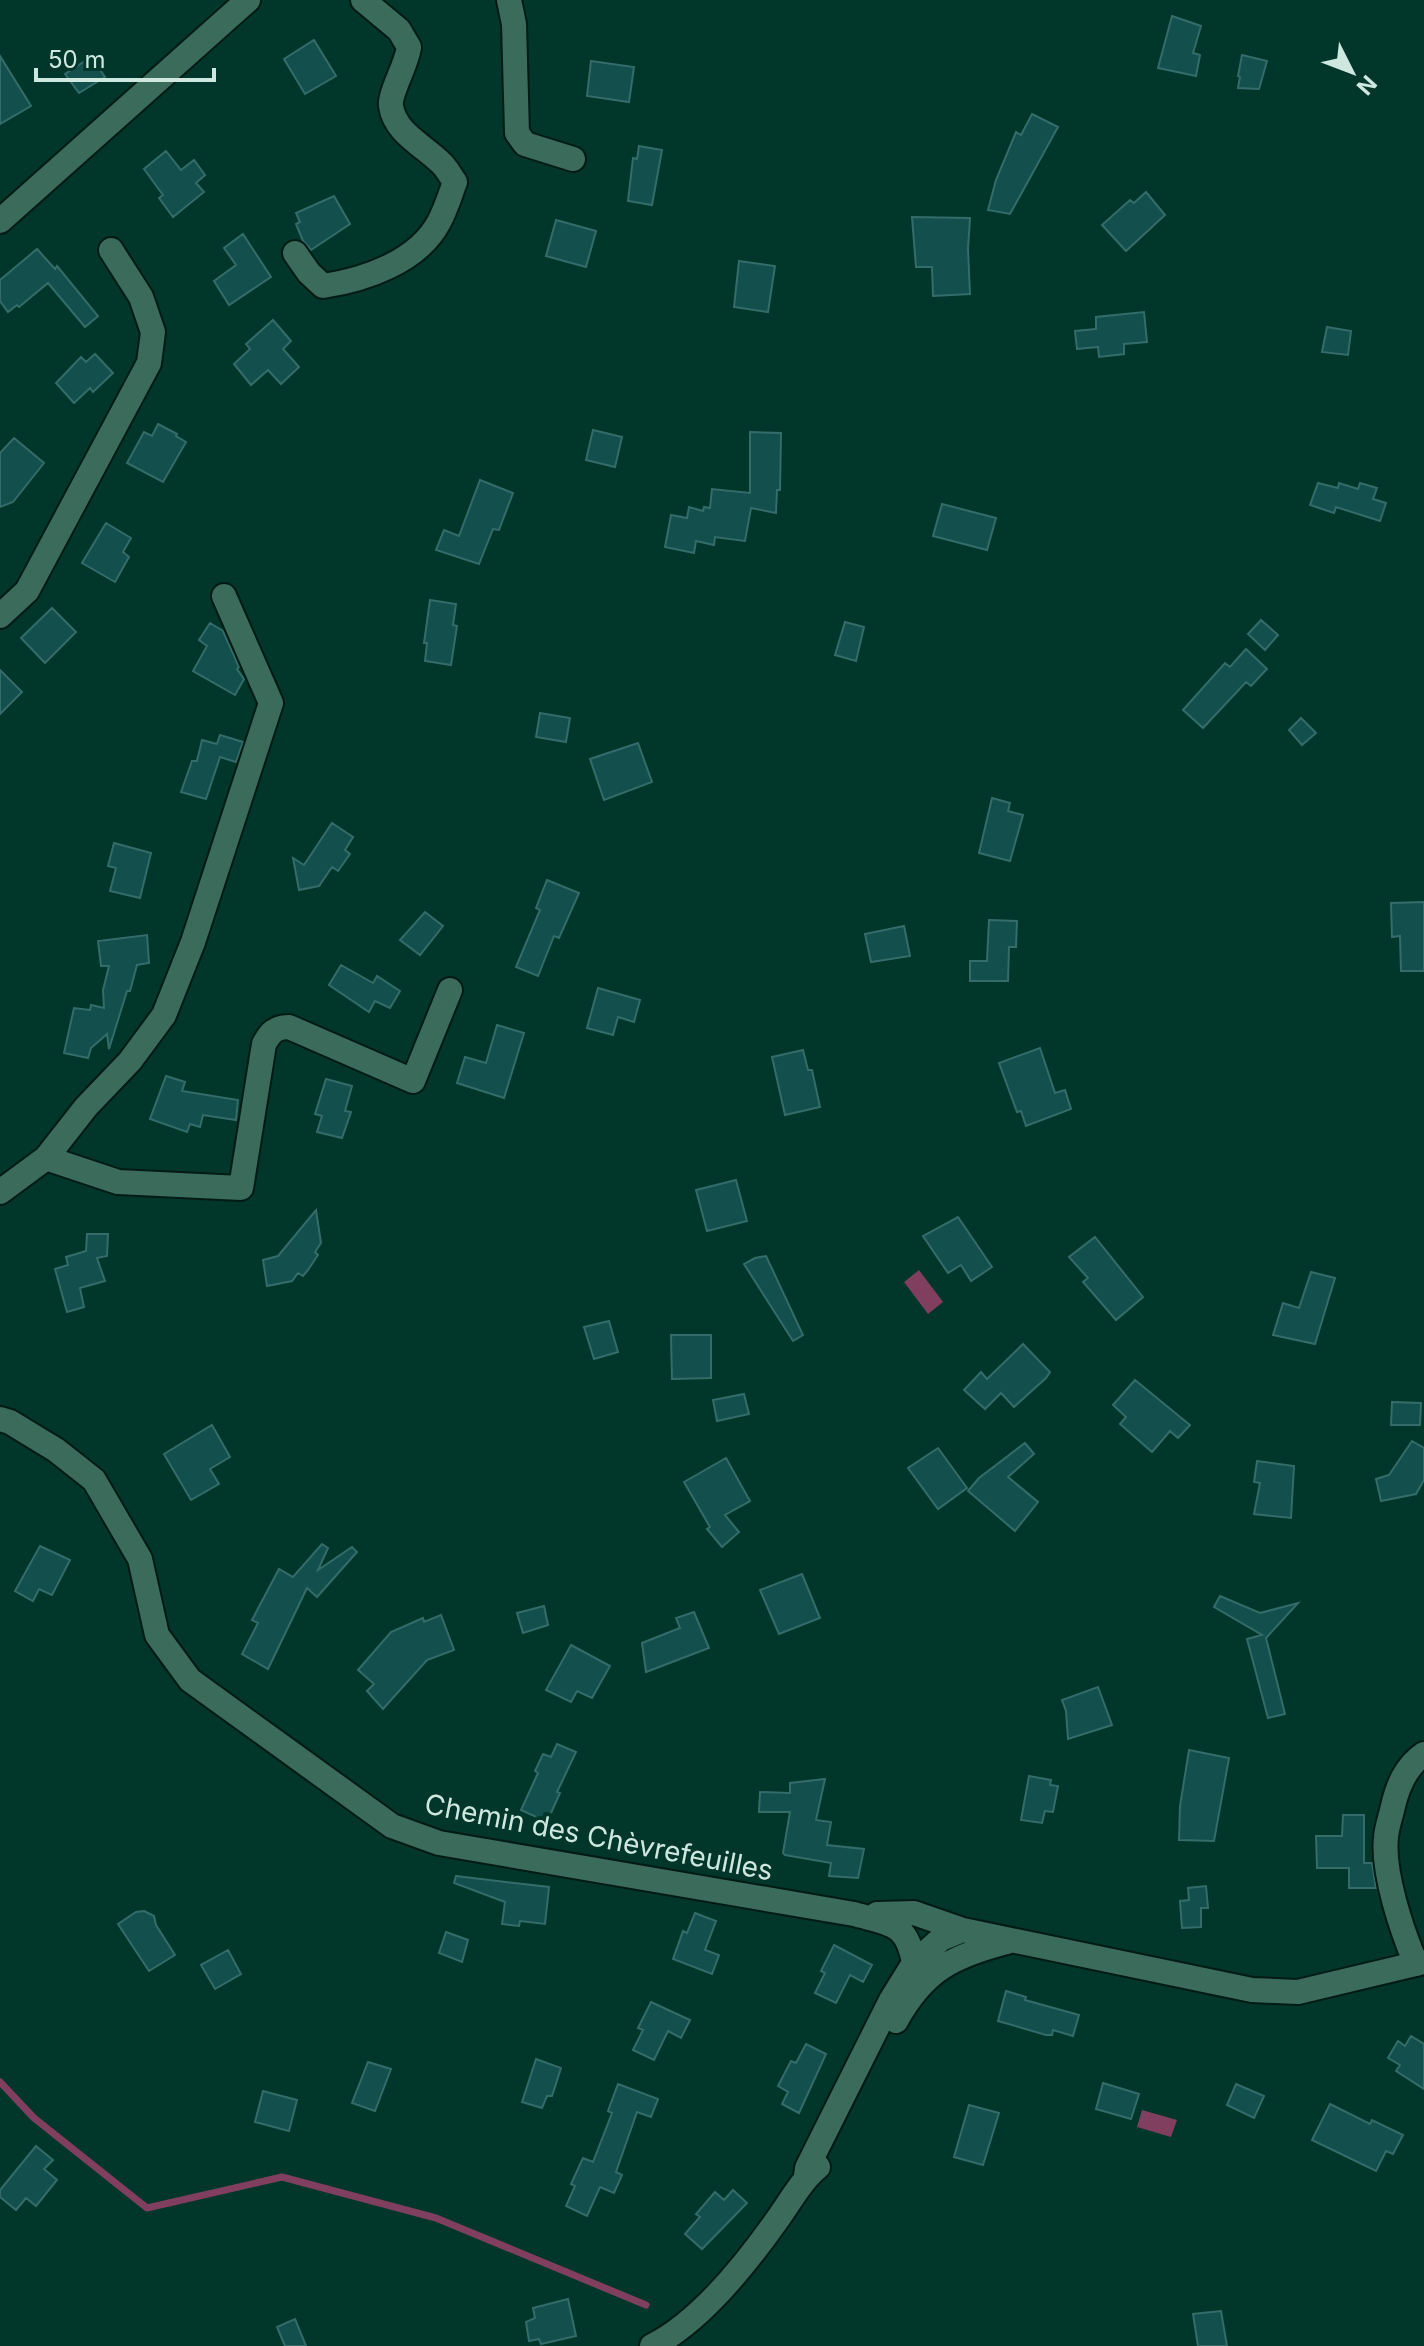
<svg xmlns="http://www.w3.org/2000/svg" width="1424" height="2346" font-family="Inter,sans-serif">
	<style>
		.water { fill: #803f5f }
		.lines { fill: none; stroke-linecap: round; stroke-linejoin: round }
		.stream { stroke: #803f5f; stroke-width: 7 }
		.building { fill: #134f4d; stroke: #346c6a; stroke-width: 2 }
		.street-casing { stroke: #021b14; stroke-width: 28 }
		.secondary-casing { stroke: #021b14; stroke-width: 28 }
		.street { stroke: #3a6b5b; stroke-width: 24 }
		.secondary { stroke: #3a6b5b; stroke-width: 24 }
		.labels { text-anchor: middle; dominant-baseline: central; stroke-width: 8; stroke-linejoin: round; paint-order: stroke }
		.street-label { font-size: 28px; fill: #cfe8df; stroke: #00372a }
	</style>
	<rect width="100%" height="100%" fill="#00372a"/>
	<!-- water -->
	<path class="water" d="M 919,1270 L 943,1302 L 928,1314 L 904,1282 Z
		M 1142,2110 L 1177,2120 L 1171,2137 L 1137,2127 Z"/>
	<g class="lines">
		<!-- stream -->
		<path class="stream" d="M 0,2082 L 34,2118 L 147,2208 L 282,2177 L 436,2218 L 646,2305"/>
	</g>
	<!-- building -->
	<path class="building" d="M 1172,16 L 1201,26 L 1193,53 L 1200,55 L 1196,76 L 1158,68 Z
		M 314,40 L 336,76 L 305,94 L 284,59 Z
		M 1242,55 L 1267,61 L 1259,89 L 1238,88 L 1240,77 L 1238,76 Z
		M 0,56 L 31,106 L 0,124 Z
		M 91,57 L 105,77 L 79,93 L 65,74 Z
		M 591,61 L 634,67 L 629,102 L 587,96 Z
		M 1032,114 L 1058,127 L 1010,214 L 988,210 L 996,180 L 1016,132 L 1021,135 Z
		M 639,146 L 662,150 L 652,205 L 628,201 L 633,158 L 637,159 Z
		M 166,151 L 181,170 L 194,160 L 205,175 L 196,183 L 204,192 L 173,217 L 159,198 L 163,195 L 144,169 Z
		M 1146,192 L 1165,215 L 1126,251 L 1102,225 L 1130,200 L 1134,203 Z
		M 334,196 L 350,224 L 311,250 L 303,241 L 296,224 L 300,222 L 296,213 Z
		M 912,217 L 970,218 L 968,249 L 970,294 L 933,296 L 932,267 L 916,267 Z
		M 556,220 L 596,231 L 586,267 L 546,256 Z
		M 243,234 L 271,277 L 229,305 L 214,281 L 236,265 L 224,248 Z
		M 37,249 L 55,269 L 57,266 L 98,316 L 85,327 L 48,283 L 19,307 L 17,305 L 8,312 L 0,301 L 0,280 Z
		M 739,261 L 775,266 L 768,312 L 734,307 Z
		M 1144,312 L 1147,342 L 1124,344 L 1124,354 L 1099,357 L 1098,347 L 1077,349 L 1075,331 L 1096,329 L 1096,317 Z
		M 273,320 L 291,341 L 283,349 L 299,367 L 281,384 L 268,370 L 251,385 L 234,364 L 250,349 L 246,344 Z
		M 1327,327 L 1351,331 L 1348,355 L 1322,352 Z
		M 95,354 L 113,373 L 93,392 L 90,388 L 74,403 L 56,383 L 81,357 L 86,362 Z
		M 158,424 L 177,434 L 176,436 L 186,442 L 163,482 L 127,463 L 144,432 L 152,436 Z
		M 593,430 L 622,437 L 615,467 L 586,460 Z
		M 750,432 L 781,433 L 780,490 L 777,490 L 776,513 L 751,508 L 745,541 L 715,537 L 714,545 L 696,541 L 694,553 L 665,547 L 671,515 L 687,518 L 689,507 L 703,511 L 704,507 L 710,508 L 712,489 L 750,493 Z
		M 14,438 L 44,463 L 13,502 L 0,507 L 0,453 Z
		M 480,480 L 513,493 L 499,530 L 493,529 L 479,564 L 436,550 L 444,530 L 459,536 Z
		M 1318,483 L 1338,488 L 1339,483 L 1358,489 L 1360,483 L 1377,488 L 1373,499 L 1386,503 L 1380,521 L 1336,507 L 1334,513 L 1310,505 Z
		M 942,504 L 996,518 L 987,550 L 933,536 Z
		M 106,523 L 131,538 L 123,552 L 129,557 L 115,582 L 82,563 Z
		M 430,600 L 456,604 L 453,625 L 457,626 L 451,665 L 425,661 L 427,643 L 424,643 Z
		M 52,608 L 76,632 L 45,663 L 21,638 Z
		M 1261,620 L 1278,635 L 1265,650 L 1248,634 Z
		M 845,622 L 864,627 L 856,661 L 835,655 Z
		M 210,623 L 223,631 L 239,667 L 237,669 L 244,679 L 235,695 L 193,671 L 207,646 L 199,640 Z
		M 1246,649 L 1267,669 L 1251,686 L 1246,682 L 1203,728 L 1183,710 L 1225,663 L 1230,667 Z
		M 0,670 L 22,692 L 0,714 Z
		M 540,713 L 570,718 L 566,742 L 536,737 Z
		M 1301,718 L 1316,733 L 1302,745 L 1289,730 Z
		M 220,735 L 243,742 L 236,762 L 220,757 L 206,799 L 181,792 L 192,761 L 197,761 L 202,740 L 217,744 Z
		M 638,743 L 652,782 L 604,800 L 590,759 Z
		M 992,798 L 1010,803 L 1008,811 L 1023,815 L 1010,861 L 979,853 Z
		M 332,823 L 353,837 L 345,850 L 350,854 L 338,871 L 332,867 L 319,886 L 299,890 L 293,858 L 304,865 Z
		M 114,843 L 151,853 L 140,898 L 110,891 L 116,868 L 108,866 Z
		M 547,880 L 579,893 L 559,938 L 554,936 L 538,976 L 516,967 L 540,910 L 536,908 Z
		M 1424,902 L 1424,971 L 1401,971 L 1400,936 L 1392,937 L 1391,903 Z
		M 425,912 L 443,926 L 420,955 L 400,940 Z
		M 989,920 L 1017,921 L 1016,947 L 1009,947 L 1008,981 L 970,981 L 970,961 L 987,961 Z
		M 904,926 L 910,956 L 871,962 L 865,934 Z
		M 147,935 L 149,963 L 137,965 L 130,991 L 127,991 L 109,1049 L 107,1034 L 91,1048 L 88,1058 L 64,1053 L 74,1008 L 90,1010 L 91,1005 L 104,1008 L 103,990 L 109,966 L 101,966 L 98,941 Z
		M 341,965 L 373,983 L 377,976 L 400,991 L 390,1008 L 375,1001 L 369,1012 L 329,985 Z
		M 598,988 L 640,1000 L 634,1022 L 618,1017 L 613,1035 L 587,1028 Z
		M 497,1025 L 524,1033 L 504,1098 L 457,1083 L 465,1057 L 486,1063 Z
		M 1040,1048 L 1055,1093 L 1065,1090 L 1071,1109 L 1026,1126 L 1021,1111 L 1017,1112 L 999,1063 Z
		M 803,1050 L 808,1070 L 812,1070 L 820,1107 L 785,1115 L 772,1057 Z
		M 166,1076 L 185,1082 L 182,1091 L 238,1100 L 236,1120 L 203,1115 L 200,1127 L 190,1124 L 187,1132 L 150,1119 Z
		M 326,1079 L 352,1086 L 345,1111 L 351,1112 L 342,1138 L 317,1132 L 322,1116 L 315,1114 Z
		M 736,1180 L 747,1221 L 707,1231 L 696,1190 Z
		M 316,1210 L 321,1243 L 315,1252 L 318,1255 L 308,1270 L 303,1276 L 298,1273 L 292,1281 L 267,1286 L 263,1260 L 278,1256 Z
		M 958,1217 L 992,1267 L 971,1281 L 961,1265 L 948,1273 L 923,1236 Z
		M 87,1234 L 108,1234 L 107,1256 L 97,1258 L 105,1281 L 80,1288 L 84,1307 L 67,1312 L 55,1269 L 68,1265 L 66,1257 L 86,1251 Z
		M 1095,1237 L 1143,1297 L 1116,1320 L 1083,1282 L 1088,1278 L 1069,1257 Z
		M 766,1256 L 803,1335 L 793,1341 L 744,1264 L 755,1258 Z
		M 1311,1272 L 1335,1278 L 1315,1344 L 1273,1335 L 1283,1303 L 1299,1308 Z
		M 609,1321 L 618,1352 L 594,1359 L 584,1327 Z
		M 671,1335 L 711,1335 L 711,1378 L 672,1379 Z
		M 1023,1344 L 1050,1372 L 1046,1378 L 1014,1407 L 1001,1393 L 985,1409 L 964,1390 L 981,1372 L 987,1379 Z
		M 1135,1380 L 1190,1425 L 1178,1438 L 1170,1431 L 1152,1452 L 1120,1424 L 1126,1417 L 1113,1405 Z
		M 744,1394 L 749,1414 L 717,1421 L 713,1400 Z
		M 1392,1402 L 1421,1403 L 1420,1425 L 1391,1425 Z
		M 212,1425 L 230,1457 L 210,1469 L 219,1484 L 191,1500 L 164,1454 Z
		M 1412,1441 L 1424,1448 L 1424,1480 L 1416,1494 L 1381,1501 L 1376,1479 L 1389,1475 Z
		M 1025,1443 L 1034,1454 L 1008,1477 L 1038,1502 L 1015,1531 L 968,1491 L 979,1478 Z
		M 938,1448 L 967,1488 L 938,1509 L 908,1468 Z
		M 726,1458 L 750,1501 L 725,1515 L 739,1532 L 722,1547 L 707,1529 L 710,1527 L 684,1482 Z
		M 1257,1461 L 1294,1466 L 1291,1518 L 1254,1514 L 1260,1483 L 1254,1482 Z
		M 322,1544 L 328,1548 L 318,1570 L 352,1547 L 357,1552 L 317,1597 L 307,1588 L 268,1669 L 242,1654 L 258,1623 L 252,1620 L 279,1569 L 293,1577 Z
		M 40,1546 L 70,1560 L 52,1595 L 39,1589 L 33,1601 L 15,1591 Z
		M 802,1574 L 820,1618 L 779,1634 L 760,1590 Z
		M 1220,1596 L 1260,1613 L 1298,1603 L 1266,1638 L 1285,1714 L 1268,1718 L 1247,1639 L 1262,1635 L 1214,1607 Z
		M 544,1606 L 548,1625 L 523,1633 L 517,1613 Z
		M 694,1612 L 709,1648 L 646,1672 L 642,1643 L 680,1628 L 676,1618 Z
		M 441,1615 L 454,1650 L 427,1660 L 383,1709 L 367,1691 L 374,1684 L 358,1670 L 391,1632 L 423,1618 L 424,1622 Z
		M 571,1645 L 610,1666 L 592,1698 L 577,1691 L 571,1702 L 546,1690 Z
		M 1098,1687 L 1112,1725 L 1068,1739 L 1066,1711 L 1062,1700 Z
		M 557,1744 L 576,1752 L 557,1792 L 560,1793 L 547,1822 L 521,1810 L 538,1773 L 535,1771 L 543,1754 L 551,1757 Z
		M 1189,1750 L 1229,1758 L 1214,1841 L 1179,1840 L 1180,1806 Z
		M 1029,1776 L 1051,1780 L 1050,1785 L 1058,1786 L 1053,1812 L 1045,1811 L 1042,1823 L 1021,1820 Z
		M 825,1779 L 816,1820 L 831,1822 L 827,1845 L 864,1849 L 858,1878 L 829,1876 L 831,1863 L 785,1855 L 783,1853 L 790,1812 L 759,1812 L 760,1792 L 790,1793 L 790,1783 Z
		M 1343,1815 L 1364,1815 L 1364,1863 L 1372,1863 L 1376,1888 L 1349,1888 L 1349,1868 L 1317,1868 L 1316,1836 L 1342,1836 Z
		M 456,1876 L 549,1887 L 545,1924 L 520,1921 L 519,1926 L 502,1924 L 505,1902 L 454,1883 Z
		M 1206,1886 L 1208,1908 L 1201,1908 L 1201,1927 L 1182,1928 L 1180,1901 L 1189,1900 L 1188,1888 Z
		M 144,1911 L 154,1916 L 156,1925 L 175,1955 L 149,1971 L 118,1924 L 136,1912 Z
		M 695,1913 L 716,1921 L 705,1950 L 719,1955 L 712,1974 L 673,1959 L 683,1931 L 687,1933 Z
		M 446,1932 L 468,1940 L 462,1962 L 439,1953 Z
		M 834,1945 L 872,1965 L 863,1982 L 850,1975 L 836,2003 L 815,1993 L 825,1973 L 821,1971 Z
		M 228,1950 L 241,1974 L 215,1989 L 201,1965 Z
		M 1006,1991 L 1026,1997 L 1025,2000 L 1079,2015 L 1073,2036 L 1053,2030 L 1052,2035 L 1046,2035 L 998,2021 Z
		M 651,2002 L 690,2020 L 681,2038 L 668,2031 L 654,2060 L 633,2050 L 643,2030 L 638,2028 Z
		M 1411,2036 L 1424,2044 L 1424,2089 L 1396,2071 L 1400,2065 L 1388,2058 L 1398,2041 L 1405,2046 Z
		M 806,2044 L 826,2054 L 799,2113 L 782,2104 L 788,2092 L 778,2086 L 791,2061 L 796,2063 Z
		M 536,2059 L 561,2068 L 552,2096 L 547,2096 L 542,2108 L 522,2102 Z
		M 368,2062 L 391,2069 L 375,2111 L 352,2103 Z
		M 1103,2083 L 1139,2094 L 1131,2119 L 1096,2109 Z
		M 618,2084 L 658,2099 L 651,2117 L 637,2112 L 616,2172 L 622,2175 L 614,2193 L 600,2187 L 587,2216 L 566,2206 L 575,2186 L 571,2184 L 583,2158 L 593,2162 L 612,2113 L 608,2111 Z
		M 1236,2084 L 1264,2096 L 1254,2118 L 1227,2105 Z
		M 263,2091 L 297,2100 L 289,2131 L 255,2122 Z
		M 1330,2104 L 1370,2124 L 1372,2120 L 1403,2135 L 1393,2154 L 1386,2151 L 1376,2171 L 1312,2140 Z
		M 969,2105 L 999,2113 L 983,2165 L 954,2157 Z
		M 36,2146 L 53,2160 L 44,2169 L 57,2180 L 36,2206 L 26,2198 L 16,2210 L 0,2197 L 0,2190 Z
		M 733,2190 L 747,2203 L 702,2249 L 685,2234 L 700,2217 L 696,2214 L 715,2192 L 724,2200 Z
		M 568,2299 L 576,2336 L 541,2344 L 539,2339 L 529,2341 L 526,2322 L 535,2318 L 533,2308 Z
		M 1221,2311 L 1227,2346 L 1198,2346 L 1193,2314 Z
		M 295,2319 L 306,2346 L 285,2346 L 277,2327 Z"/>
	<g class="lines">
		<defs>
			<path id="street" d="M 509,0 L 514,24 L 517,133 L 525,144 L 573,159
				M 0,221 L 248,0
				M 295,253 L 309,273 L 323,286 C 364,280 418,262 439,222 C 446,209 450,195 455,182 C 450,175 446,167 440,162 C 423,145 395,133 391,106 C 389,94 407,64 409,47 L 399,30 L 363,0
				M 0,616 L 27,591 L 149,363 L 153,332 L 141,297 L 111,250
				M 46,1158 L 118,1182 L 241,1188 L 264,1044 C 270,1033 275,1027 289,1027 L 413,1081 L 450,990
				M 0,1192 L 46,1158 L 86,1107 L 130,1061 L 164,1015 L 193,942 L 271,703 L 224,596
				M 1416,1964 C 1402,1931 1382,1872 1386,1837 C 1387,1826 1391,1816 1393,1806 C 1398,1785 1406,1766 1424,1754"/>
			<path id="secondary" d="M 0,1419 L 10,1422 L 56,1450 L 94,1480 L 140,1559 L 157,1635 L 190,1680 L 392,1826 L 439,1843 L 854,1914 C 890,1924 907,1922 914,1963
				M 877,1914 L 914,1913 L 963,1930
				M 896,2021 C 924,1970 953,1956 1007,1942
				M 806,2176 L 807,2168 L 891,2000 L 914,1963 L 941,1939 L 963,1930 L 1252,1990 L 1298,1992 L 1424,1962
				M 652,2346 C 700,2322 746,2264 777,2220 C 790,2202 801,2181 818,2167"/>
		</defs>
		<!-- street casing -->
		<use href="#street" class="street-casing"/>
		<!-- secondary casing -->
		<use href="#secondary" class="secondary-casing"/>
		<!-- street -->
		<use href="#street" class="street"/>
		<!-- secondary -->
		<use href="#secondary" class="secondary"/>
	</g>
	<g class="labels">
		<!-- street labels -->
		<g class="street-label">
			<text transform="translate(599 1837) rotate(11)">Chemin des Chèvrefeuilles</text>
		</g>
	</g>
	<!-- north arrow -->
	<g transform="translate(1352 72) rotate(132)" stroke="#00372a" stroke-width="6" paint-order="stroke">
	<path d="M0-6L14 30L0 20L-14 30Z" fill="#cfe8df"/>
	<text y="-12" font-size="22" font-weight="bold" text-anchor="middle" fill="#cfe8df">N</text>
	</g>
	<!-- scale -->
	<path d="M36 68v12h178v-12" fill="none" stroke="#cfe8df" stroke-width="4"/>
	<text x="48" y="68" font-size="24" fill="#cfe8df" stroke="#00372a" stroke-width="6" paint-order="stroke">50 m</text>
</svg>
